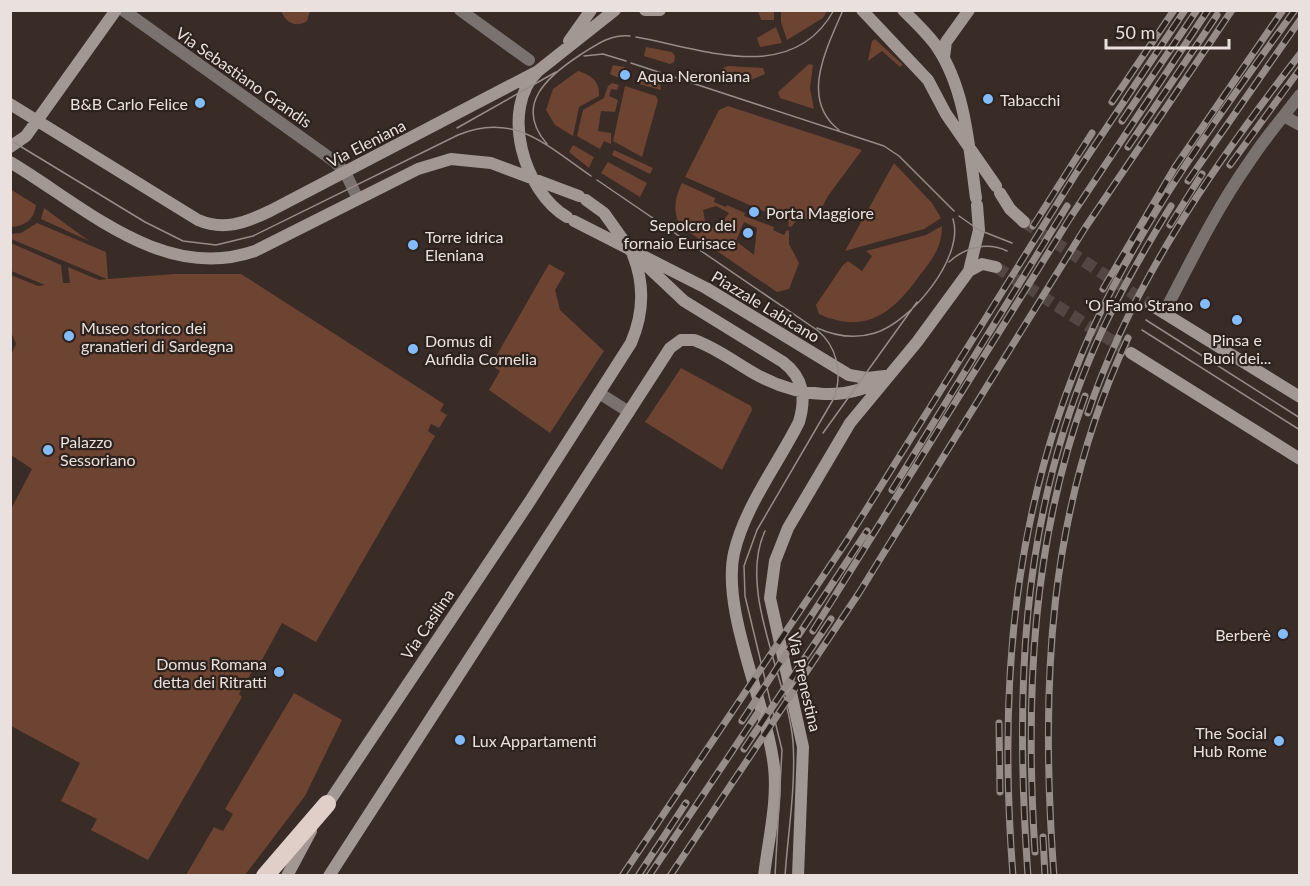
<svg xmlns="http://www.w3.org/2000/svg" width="1310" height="886" font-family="Lato,sans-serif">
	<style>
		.green { fill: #6d4332; fill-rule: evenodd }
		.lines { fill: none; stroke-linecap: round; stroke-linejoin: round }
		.secondary-tunnel { stroke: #544642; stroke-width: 12; stroke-dasharray: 12 6; stroke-linecap: butt }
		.street { stroke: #79726f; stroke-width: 12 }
		.secondary { stroke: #a39793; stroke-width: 12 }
		.highway { stroke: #e0cec8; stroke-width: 18 }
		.tram { stroke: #978c88; stroke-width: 1.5 }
		.rail-casing { stroke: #978c88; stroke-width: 7 }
		.rail { stroke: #2e221d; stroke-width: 4.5; stroke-dasharray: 14; stroke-linecap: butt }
		.poi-dot { fill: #83bcfb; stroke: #2e221d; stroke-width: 2 }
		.labels { text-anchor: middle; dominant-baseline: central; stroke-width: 4.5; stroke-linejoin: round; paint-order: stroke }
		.poi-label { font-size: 16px; fill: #eae1de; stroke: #2e221d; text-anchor: start }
		.street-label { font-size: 16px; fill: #eae1de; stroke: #2e221d }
	</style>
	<rect width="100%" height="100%" fill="#392b26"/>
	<!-- green -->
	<path class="green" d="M 281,11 L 310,11 L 307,21 C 296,28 286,23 281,11 Z
		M 758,11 L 774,11 L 774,20 L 761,20 Z
		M 781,11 L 781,10 L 827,11 L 823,18 L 787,40 L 781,22 Z
		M 776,27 L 782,43 L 760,47 L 757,38 Z
		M 875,39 L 903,65 L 900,67 L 882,51 L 868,61 L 872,41 Z
		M 646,47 L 672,52 L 675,56 L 674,62 L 670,64 L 644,56 Z
		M 809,64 L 813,65 L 810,88 L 814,109 L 780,98 L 778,92 Z
		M 613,65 L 625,67 L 621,79 L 610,74 Z
		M 728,66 L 763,68 L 765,74 L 743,83 L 724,82 L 721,76 L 723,68 Z
		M 578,71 C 591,75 600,81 599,96 L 579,107 L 573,136 L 555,125 L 546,110 L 553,89 Z
		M 642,75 L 660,81 L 661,90 L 639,84 L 639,76 Z
		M 612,83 L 619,85 L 617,90 L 611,89 L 609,96 L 618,100 L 615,112 L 601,111 L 598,131 L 611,133 L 611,144 L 604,141 L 600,149 L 577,136 L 583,110 L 604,98 L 608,86 Z
		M 625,86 L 656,96 L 658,100 L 642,157 L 613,141 Z
		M 728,106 L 862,150 L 828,196 L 816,219 L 798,219 L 791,227 L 788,226 L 789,222 L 685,177 L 719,110 Z
		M 573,145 L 594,157 L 589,168 L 569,152 Z
		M 614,150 L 653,168 L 650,174 L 612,155 Z
		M 608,162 L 647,183 L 640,197 L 601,173 Z
		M 894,163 L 932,203 L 941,218 L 924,229 L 845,251 Z
		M 682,183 L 715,198 L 714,202 L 726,207 L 727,205 L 745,213 L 744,216 L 774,227 L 773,230 L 784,235 L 787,230 L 789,231 L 789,244 L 799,263 L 789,289 L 777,292 L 683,228 C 671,215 675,197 682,183 ZM 716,206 L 729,213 L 718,228 L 706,226 L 703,210 ZM 744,222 L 757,228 L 754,255 L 736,241 Z
		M 10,189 L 36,205 C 34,220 25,226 11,227 Z
		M 44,208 L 89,241 L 41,219 Z
		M 37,223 L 106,252 L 108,279 L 175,274 L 241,274 L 444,404 L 440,411 L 447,415 L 439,428 L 431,424 L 428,431 L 435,436 L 316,642 L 282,623 L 256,671 L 253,670 L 239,694 L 242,697 L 148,860 L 91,830 L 97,819 L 61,801 L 80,763 L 11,726 L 11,509 L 32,469 L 11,455 L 11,355 L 16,344 L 11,332 L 11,275 L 38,286 L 45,285 L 11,271 L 11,243 L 61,265 L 63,283 L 70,283 L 68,267 L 99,280 L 107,279 L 11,239 L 11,234 L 21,233 Z
		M 942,226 C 942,247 933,258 920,275 C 893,313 866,335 819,314 L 816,305 L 843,265 L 848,261 L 862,271 L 872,256 L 866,251 L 926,235 Z
		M 549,264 L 565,273 L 555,290 L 560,310 L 604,351 L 550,433 L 489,390 L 500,371 L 491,365 Z
		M 681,368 L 751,406 L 752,410 L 722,470 L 645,422 Z
		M 294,693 L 342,720 L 305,796 L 245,875 L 186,875 L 214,827 L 223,831 L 233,814 L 225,809 Z"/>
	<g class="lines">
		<!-- secondary-tunnel -->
		<path class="secondary-tunnel" d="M 1024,222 L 1151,305
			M 996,267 L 1131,353"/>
		<!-- street -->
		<path class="street" d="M 123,10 L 334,161 L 345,172 L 358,199
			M 460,10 L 529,60
			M 1284,116 L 1300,125
			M 1164,313 C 1191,261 1216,209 1250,161 C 1265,138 1283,117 1300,95
			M 599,393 L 629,412"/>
		<!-- secondary -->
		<path class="secondary" d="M 645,10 L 660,10
			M 862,10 L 928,80 L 946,114 L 996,186
			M 903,10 C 915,22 928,34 937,47 C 966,90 969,148 976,198
			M 569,41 L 591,10
			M 944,57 L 946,42 L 969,10
			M 10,104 L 198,220 C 224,231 245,223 270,211 L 538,71
			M 10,147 L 26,136 L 116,10
			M 10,162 C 84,206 163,283 255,251 L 418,169 L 451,159 L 491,163 L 579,196
			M 1000,193 L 1010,209 L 1024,222
			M 586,200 L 604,213 L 631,251 L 684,301 L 783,362 C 804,378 806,398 799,422 C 778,464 745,506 734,553 C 721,611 767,705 774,767 C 778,802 768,841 764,876
			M 567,217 C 524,192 499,109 538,71 L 615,10
			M 574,221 L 706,288 L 849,375 L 867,378 L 885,376
			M 969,271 L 982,264 L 996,267
			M 1151,305 L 1300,397
			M 1131,353 L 1300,459
			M 325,808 L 530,501 L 631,343 C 644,313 645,285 633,255
			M 287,876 L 311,831
			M 329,876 L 670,348 L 681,340 L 694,340 C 717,348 737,364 759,376 C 799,397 849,403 887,376
			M 798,876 L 803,747 L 770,598 L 775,561 L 788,528 L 850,423 L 917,342 L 969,271 L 979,230 L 977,205"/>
		<!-- highway -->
		<path class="highway" d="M 265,876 L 327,804"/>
		<!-- tram -->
		<path class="tram" d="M 636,37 C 704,49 792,86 834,10
			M 584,56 L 603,54 L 626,61
			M 631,63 L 884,146 L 899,156 L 954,211
			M 457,128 L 556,72
			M 839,130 C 799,99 827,48 843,10
			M 10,140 L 145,222 L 183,241 L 216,245 L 253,236 L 458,135 C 514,111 547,146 591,176
			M 547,144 C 513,105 548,76 580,55 C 596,45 610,34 630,36
			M 597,180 L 817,330 C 837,346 843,373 834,398 L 757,530 L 744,566 L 745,596 L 782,750 L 775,876
			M 959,216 L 979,230 L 1012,243
			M 949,262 C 964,248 987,241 1007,251
			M 1146,320 L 1300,418
			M 817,328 C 835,336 856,339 875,333 C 911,322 965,257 953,219
			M 1142,330 L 1300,430
			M 823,433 L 917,302
			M 765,531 C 737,591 788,679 793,742 C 796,786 788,832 785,876"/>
		<defs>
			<path id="rail" d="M 1112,102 L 1174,10
				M 1122,121 L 1197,10
				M 1128,147 L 1217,15
				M 1230,165 L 1300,69
				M 1188,181 L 1300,20
				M 1170,225 L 1202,174
				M 1033,226 L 1092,133
				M 1103,289 L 1175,167 L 1283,10
				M 1088,413 C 1132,282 1216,162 1300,54
				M 892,490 L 1067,206
				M 813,631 L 1070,218 L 1208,10
				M 742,721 L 867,531
				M 999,723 L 1000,792
				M 744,749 L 831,619
				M 1043,837 L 1045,876
				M 1035,852 C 1025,696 1032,543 1085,396
				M 622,876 L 846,542 L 1077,172 L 1185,10
				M 638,876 L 686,803
				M 649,876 L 757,714
				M 670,876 L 859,593 L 1085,228 L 1232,10
				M 1013,876 C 998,683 1013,505 1093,328 C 1145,215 1222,111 1295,10
				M 1028,876 C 1015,696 1020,527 1090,358 C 1112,305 1141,255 1171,206
				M 1054,876 C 1040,689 1047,510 1128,338"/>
		</defs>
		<!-- rail casing -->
		<use href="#rail" class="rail-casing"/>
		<!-- rail -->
		<use href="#rail" class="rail"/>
	</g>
	<!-- markers -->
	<g class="poi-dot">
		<circle cx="625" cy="75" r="6"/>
		<circle cx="988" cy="99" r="6"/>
		<circle cx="200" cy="103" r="6"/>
		<circle cx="754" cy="212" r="6"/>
		<circle cx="748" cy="233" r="6"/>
		<circle cx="413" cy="245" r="6"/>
		<circle cx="1205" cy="304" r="6"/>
		<circle cx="1237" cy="320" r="6"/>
		<circle cx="69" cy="336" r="6"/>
		<circle cx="413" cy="349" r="6"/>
		<circle cx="48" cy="450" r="6"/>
		<circle cx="1283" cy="634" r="6"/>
		<circle cx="279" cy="672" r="6"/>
		<circle cx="460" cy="740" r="6"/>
		<circle cx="1279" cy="741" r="6"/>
	</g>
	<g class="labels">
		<!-- poi labels -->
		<g class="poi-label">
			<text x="637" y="75">Aqua Neroniana</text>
			<text x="1000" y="99">Tabacchi</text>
			<text x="188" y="103" text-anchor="end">B&amp;B Carlo Felice</text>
			<text x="766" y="212">Porta Maggiore</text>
			<text x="736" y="224" text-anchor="end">Sepolcro del<tspan x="736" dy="18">fornaio Eurisace</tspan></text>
			<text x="425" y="236">Torre idrica<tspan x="425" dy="18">Eleniana</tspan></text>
			<text x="1193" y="304" text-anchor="end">'O Famo Strano</text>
			<text x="81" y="327">Museo storico dei<tspan x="81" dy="18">granatieri di Sardegna</tspan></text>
			<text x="1237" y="339" text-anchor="middle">Pinsa e<tspan x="1237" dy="18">Buoi dei...</tspan></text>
			<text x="425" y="340">Domus di<tspan x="425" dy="18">Aufidia Cornelia</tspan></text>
			<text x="60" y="441">Palazzo<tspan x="60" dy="18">Sessoriano</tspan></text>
			<text x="1271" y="634" text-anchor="end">Berberè</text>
			<text x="267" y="663" text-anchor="end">Domus Romana<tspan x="267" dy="18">detta dei Ritratti</tspan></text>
			<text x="1267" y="732" text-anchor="end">The Social<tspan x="1267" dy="18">Hub Rome</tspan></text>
			<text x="472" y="740">Lux Appartamenti</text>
		</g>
		<!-- street labels -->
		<g class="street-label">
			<text transform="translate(244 77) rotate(35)">Via Sebastiano Grandis</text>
			<text transform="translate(366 143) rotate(-27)">Via Eleniana</text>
			<text transform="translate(766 306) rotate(31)">Piazzale Labicano</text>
			<text transform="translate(427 624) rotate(-56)">Via Casilina</text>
			<text transform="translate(805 682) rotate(77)">Via Prenestina</text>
		</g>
	</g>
	<!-- border -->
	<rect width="1310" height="886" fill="none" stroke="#eae1de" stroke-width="24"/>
	<!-- scale -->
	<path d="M1106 39v9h123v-9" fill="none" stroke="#eae1de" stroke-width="3"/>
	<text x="1115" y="39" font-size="18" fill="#eae1de" stroke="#2e221d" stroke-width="4.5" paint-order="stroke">50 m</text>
</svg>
